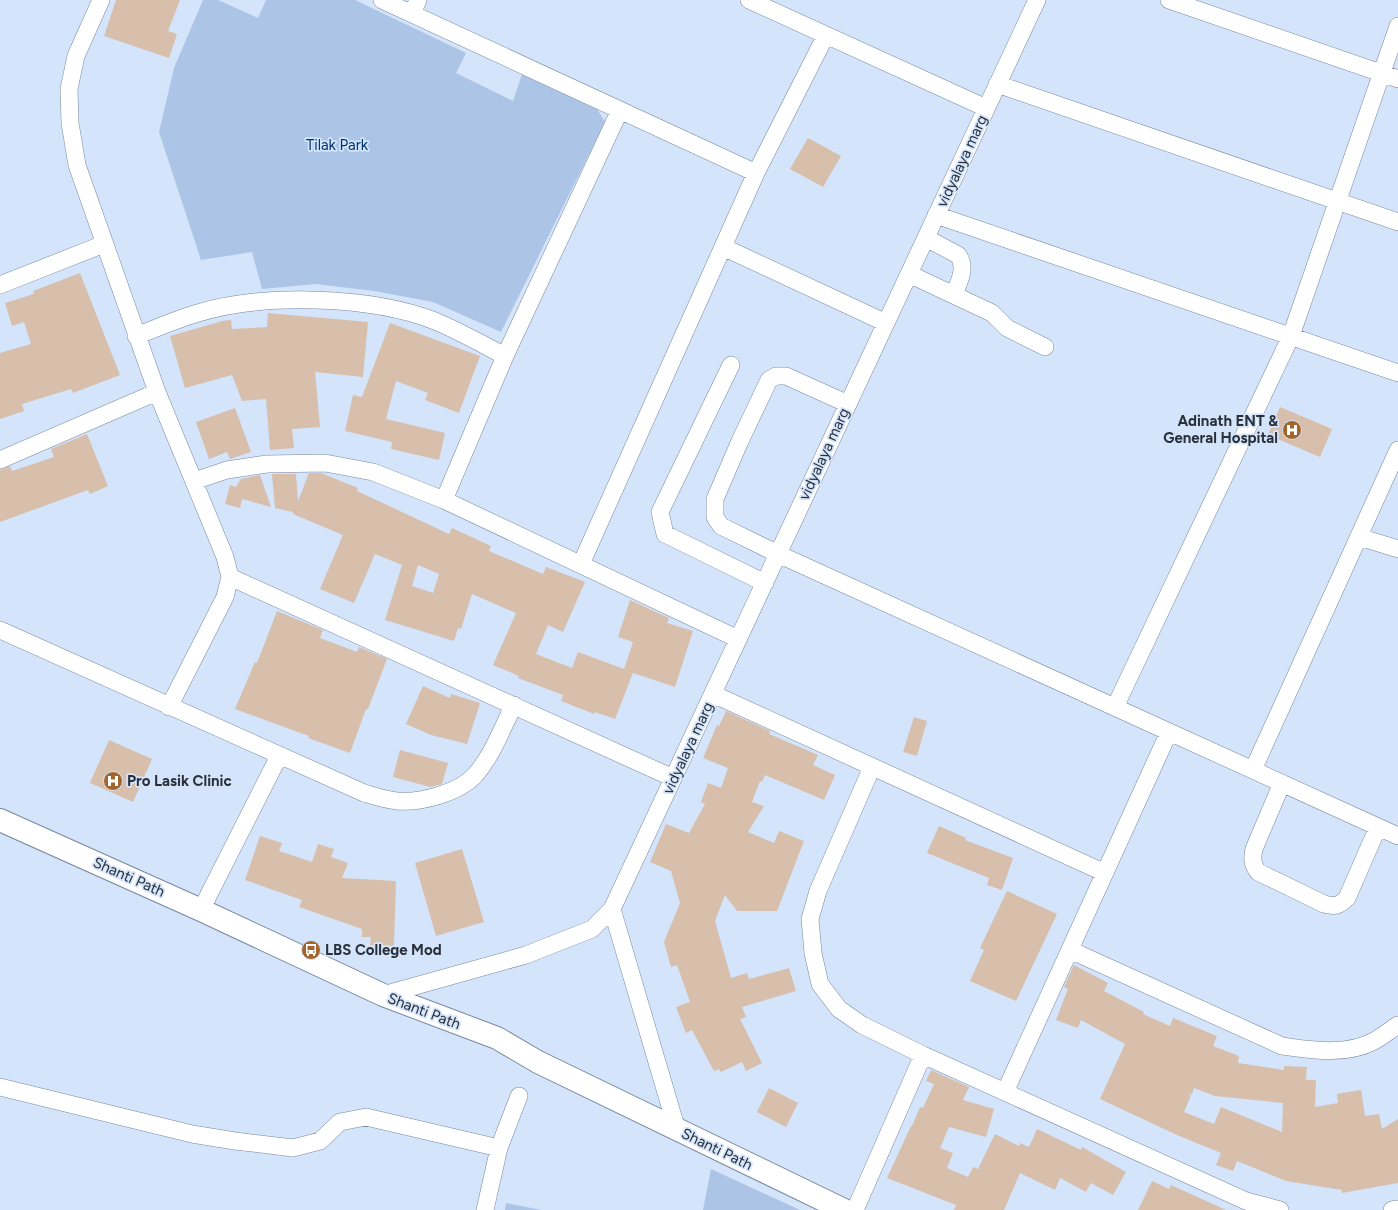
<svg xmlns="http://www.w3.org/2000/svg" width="1398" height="1210" font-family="Figtree,sans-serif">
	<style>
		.green { fill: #acc5e7 }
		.building { fill: #d7bfac; fill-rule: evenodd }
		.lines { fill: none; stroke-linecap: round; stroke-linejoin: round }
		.minor-casing { stroke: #79889e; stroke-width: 18 }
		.major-casing { stroke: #79889e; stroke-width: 24 }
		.minor { stroke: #fff; stroke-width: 17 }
		.major { stroke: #fff; stroke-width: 22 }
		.labels { text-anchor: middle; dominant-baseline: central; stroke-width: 3.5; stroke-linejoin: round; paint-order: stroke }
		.park-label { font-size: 15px; fill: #02356f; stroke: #d3e4fb }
		.street-label { font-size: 15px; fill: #293039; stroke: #d3e4fb }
		.poi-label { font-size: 15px; font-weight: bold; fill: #293039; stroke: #d3e4fb; text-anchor: start }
	</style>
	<rect width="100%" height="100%" fill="#d3e4fb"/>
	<!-- green -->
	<path class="green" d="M 203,0 L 218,0 L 258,18 L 266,0 L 355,0 L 466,53 L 456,73 L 513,101 L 522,74 L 597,109 L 605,122 L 501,332 L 433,302 L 374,291 L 315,284 L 262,289 L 252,252 L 201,260 L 159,132 L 174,68 Z
		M 711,1169 L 800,1210 L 703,1210 Z
		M 506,1203 L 542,1210 L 505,1210 Z"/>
	<!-- building -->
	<path class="building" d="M 116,0 L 180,0 L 168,31 L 177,34 L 169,58 L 104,36 Z
		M 808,138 L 841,156 L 823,187 L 790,169 Z
		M 80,273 L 120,375 L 73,393 L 71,389 L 22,404 L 24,411 L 0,419 L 0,353 L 31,344 L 24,322 L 12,326 L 5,303 L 34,294 L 33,291 Z
		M 268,313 L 368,322 L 363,377 L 315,372 L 320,427 L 292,429 L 294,448 L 270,450 L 266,399 L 242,401 L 232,375 L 185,388 L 170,336 L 222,321 L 231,320 L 232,329 L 267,327 Z
		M 390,323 L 480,356 L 459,413 L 425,400 L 428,393 L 396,381 L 386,419 L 445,433 L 439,460 L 391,449 L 392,442 L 345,431 L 353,395 L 362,397 Z
		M 1280,407 L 1332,429 L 1320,457 L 1268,435 Z
		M 235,408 L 251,452 L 230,459 L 227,452 L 209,459 L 196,422 Z
		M 87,434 L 108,486 L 90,494 L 88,490 L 0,522 L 0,470 L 10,466 L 12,471 L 54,457 L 51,449 Z
		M 309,473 L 321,473 L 358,488 L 357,491 L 449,534 L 452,528 L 491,546 L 489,551 L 543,574 L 546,567 L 585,582 L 563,632 L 548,625 L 536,654 L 572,668 L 578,652 L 624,669 L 633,642 L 618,637 L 630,600 L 669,618 L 667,623 L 693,631 L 675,687 L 633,673 L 615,719 L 595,712 L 594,714 L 561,701 L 563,695 L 518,678 L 519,676 L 493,665 L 516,613 L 472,594 L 461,629 L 458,628 L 454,641 L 385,620 L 402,565 L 375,554 L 354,603 L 320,589 L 343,535 L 293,514 L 293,512 L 275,508 L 272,474 L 296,474 L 298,501 ZM 418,565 L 439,574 L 433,593 L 412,586 Z
		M 260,475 L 271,507 L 242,499 L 240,508 L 225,504 L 230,485 L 236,487 L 241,479 Z
		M 277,611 L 323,630 L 320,638 L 357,652 L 359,647 L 387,659 L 368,709 L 366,709 L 350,753 L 308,738 L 309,736 L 235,709 L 255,662 L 257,663 Z
		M 423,686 L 450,698 L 451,694 L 480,703 L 467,744 L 431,735 L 406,724 Z
		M 726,711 L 770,731 L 769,734 L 818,755 L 813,765 L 835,775 L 824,800 L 765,775 L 762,782 L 760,781 L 752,802 L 764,806 L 748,832 L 774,843 L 779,831 L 804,841 L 777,911 L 737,911 L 725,895 L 715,921 L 731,978 L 747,973 L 749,979 L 789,968 L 796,991 L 742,1007 L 746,1017 L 740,1019 L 762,1063 L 746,1071 L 742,1062 L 721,1072 L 719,1069 L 714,1071 L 692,1030 L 686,1033 L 676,1007 L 690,1002 L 677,965 L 671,967 L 664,942 L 680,903 L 671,871 L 650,862 L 666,824 L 689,833 L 705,804 L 701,802 L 708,783 L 721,788 L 728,768 L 703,758 L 717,725 L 719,726 Z
		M 914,717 L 927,721 L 917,756 L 903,752 Z
		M 109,740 L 152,759 L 133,802 L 90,783 Z
		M 400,750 L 448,763 L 442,784 L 430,787 L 393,777 Z
		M 939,826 L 966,838 L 965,840 L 1013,858 L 1002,890 L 987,885 L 989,878 L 927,853 Z
		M 260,836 L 282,843 L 279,851 L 312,862 L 318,844 L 334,849 L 331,857 L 348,863 L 342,878 L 396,881 L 394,946 L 370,945 L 371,937 L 362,937 L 362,929 L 299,907 L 302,900 L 245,880 Z
		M 462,849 L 484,922 L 436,936 L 415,863 Z
		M 1007,891 L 1057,914 L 1016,1001 L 970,981 L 984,950 L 980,948 Z
		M 1074,965 L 1108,983 L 1104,991 L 1144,1012 L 1143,1014 L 1170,1026 L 1173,1018 L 1217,1036 L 1213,1046 L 1239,1056 L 1238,1063 L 1284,1070 L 1284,1066 L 1307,1067 L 1306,1080 L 1316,1080 L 1315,1107 L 1338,1103 L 1337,1094 L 1361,1090 L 1365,1116 L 1379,1114 L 1382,1129 L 1398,1119 L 1398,1183 L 1342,1193 L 1342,1190 L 1286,1181 L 1237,1161 L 1233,1171 L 1216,1165 L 1221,1153 L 1177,1135 L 1100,1099 L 1125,1044 L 1081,1020 L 1078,1028 L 1056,1020 L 1068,989 L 1064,987 ZM 1194,1088 L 1215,1096 L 1283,1103 L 1282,1132 L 1221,1107 L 1214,1124 L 1184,1112 L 1191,1095 L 1188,1094 L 1192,1094 Z
		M 931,1070 L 969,1087 L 963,1100 L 994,1109 L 986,1137 L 949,1127 L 940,1148 L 953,1153 L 947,1168 L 968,1177 L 973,1167 L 978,1169 L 995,1134 L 1019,1146 L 1020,1143 L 1029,1147 L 1037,1129 L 1081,1150 L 1082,1147 L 1126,1172 L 1113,1195 L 1091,1183 L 1086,1192 L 1060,1178 L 1055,1190 L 1020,1173 L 1004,1210 L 954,1210 L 956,1205 L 887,1178 L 911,1126 L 912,1126 L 920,1107 L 923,1108 L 934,1084 L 926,1081 Z
		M 769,1088 L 798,1103 L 786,1127 L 757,1112 Z
		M 1152,1181 L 1169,1189 L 1171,1185 L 1226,1210 L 1138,1210 Z"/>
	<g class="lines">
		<defs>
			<path id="minor" d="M 101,0 L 76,56 L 69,89 L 70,123 L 77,165 L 157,392 L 225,557 L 230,577 L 225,597 L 169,707
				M 382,0 L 756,173
				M 749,0 L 986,108
				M 1169,0 L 1398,79
				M 412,14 L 418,0
				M 997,84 L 1398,222
				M 936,215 L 1398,373
				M 926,238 L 958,255 C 967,268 959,282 954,294
				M 723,247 L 886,323
				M 909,274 L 992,313 L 1007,328 L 1045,347
				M 0,285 L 104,244
				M 136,336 C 157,328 177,319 198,313 C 264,293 371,296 435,321 C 459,331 482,344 505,356
				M 731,365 L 660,512 L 665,534 L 765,583
				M 848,404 L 786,376 L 776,376 L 769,380 L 740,441 L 715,499 L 715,517 L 721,526 L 778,554 L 1398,836
				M 0,460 L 157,392
				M 194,481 L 227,470 L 267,464 L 325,463 L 373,472 L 444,500 L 738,639
				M 444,500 L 505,356 L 620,110
				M 1359,537 L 1398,549
				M 581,564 L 756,173 L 826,35
				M 230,577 L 673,778
				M 0,630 L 364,793 C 374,796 386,800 397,801 C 420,803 460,793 476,774 C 493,754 502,728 514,705
				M 713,694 L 1105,873
				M 1115,707 L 1291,336 L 1398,26
				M 872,767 L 818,891 L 810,919 L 813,953 L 820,984 L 839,1009 L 862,1025 L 923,1055 L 1246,1201 L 1280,1210
				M 1253,770 L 1398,450
				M 1282,783 L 1254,849 C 1252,858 1252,864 1258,872 L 1324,904 C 1335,907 1339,906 1347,898 L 1378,827
				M 612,909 L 677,1130
				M 201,910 L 279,756
				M 1070,950 L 1282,1046 C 1312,1050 1346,1056 1374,1041 C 1383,1036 1390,1030 1398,1025
				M 383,995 L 526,955 L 592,929 L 612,909 L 1037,0
				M 0,1087 L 192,1134 L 235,1141 L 293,1148 L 320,1141 L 340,1122 L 366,1117 L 499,1148 L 519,1096
				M 1005,1092 L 1169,732
				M 485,1210 L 499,1148
				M 855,1210 L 923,1055
				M 1392,1210 L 1398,1209"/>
			<path id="major" d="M 0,820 L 201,910 L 383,995 L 497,1038 L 538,1062 L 844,1210"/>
		</defs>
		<!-- minor casing -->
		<use href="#minor" class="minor-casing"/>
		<!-- major casing -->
		<use href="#major" class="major-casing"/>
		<!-- minor -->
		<use href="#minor" class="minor"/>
		<!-- major -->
		<use href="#major" class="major"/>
	</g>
	<!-- icons -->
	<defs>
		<symbol id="hospital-disc" viewBox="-11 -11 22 22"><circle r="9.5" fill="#a3652b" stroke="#d3e4fb"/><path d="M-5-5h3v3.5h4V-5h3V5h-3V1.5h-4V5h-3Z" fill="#fff"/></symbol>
		<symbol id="bus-disc" viewBox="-11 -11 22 22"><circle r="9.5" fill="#a3652b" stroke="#d3e4fb"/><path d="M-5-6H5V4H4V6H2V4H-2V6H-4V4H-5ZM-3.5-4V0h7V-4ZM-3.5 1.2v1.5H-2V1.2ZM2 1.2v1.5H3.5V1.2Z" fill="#fff"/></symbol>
	</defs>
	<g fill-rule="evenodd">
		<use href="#hospital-disc" x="1281" y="419" width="22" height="22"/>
		<use href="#hospital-disc" x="102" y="770" width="22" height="22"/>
		<use href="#bus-disc" x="300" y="939" width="22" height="22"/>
	</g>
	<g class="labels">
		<!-- park labels -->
		<g class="park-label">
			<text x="337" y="145">Tilak Park</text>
		</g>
		<!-- street labels -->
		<g class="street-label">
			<text transform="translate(962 161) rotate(-65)">vidyalaya marg</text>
			<text transform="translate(824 454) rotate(-65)">vidyalaya marg</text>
			<text transform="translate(688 748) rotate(-65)">vidyalaya marg</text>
			<text transform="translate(129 877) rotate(24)">Shanti Path</text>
			<text transform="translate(424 1011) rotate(21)">Shanti Path</text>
			<text transform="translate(717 1149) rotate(26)">Shanti Path</text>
		</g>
		<!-- poi labels -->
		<g class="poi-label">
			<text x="1278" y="421" text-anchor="end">Adinath ENT &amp;<tspan x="1278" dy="17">General Hospital</tspan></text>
			<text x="127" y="781">Pro Lasik Clinic</text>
			<text x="325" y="950">LBS College Mod</text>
		</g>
	</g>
</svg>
